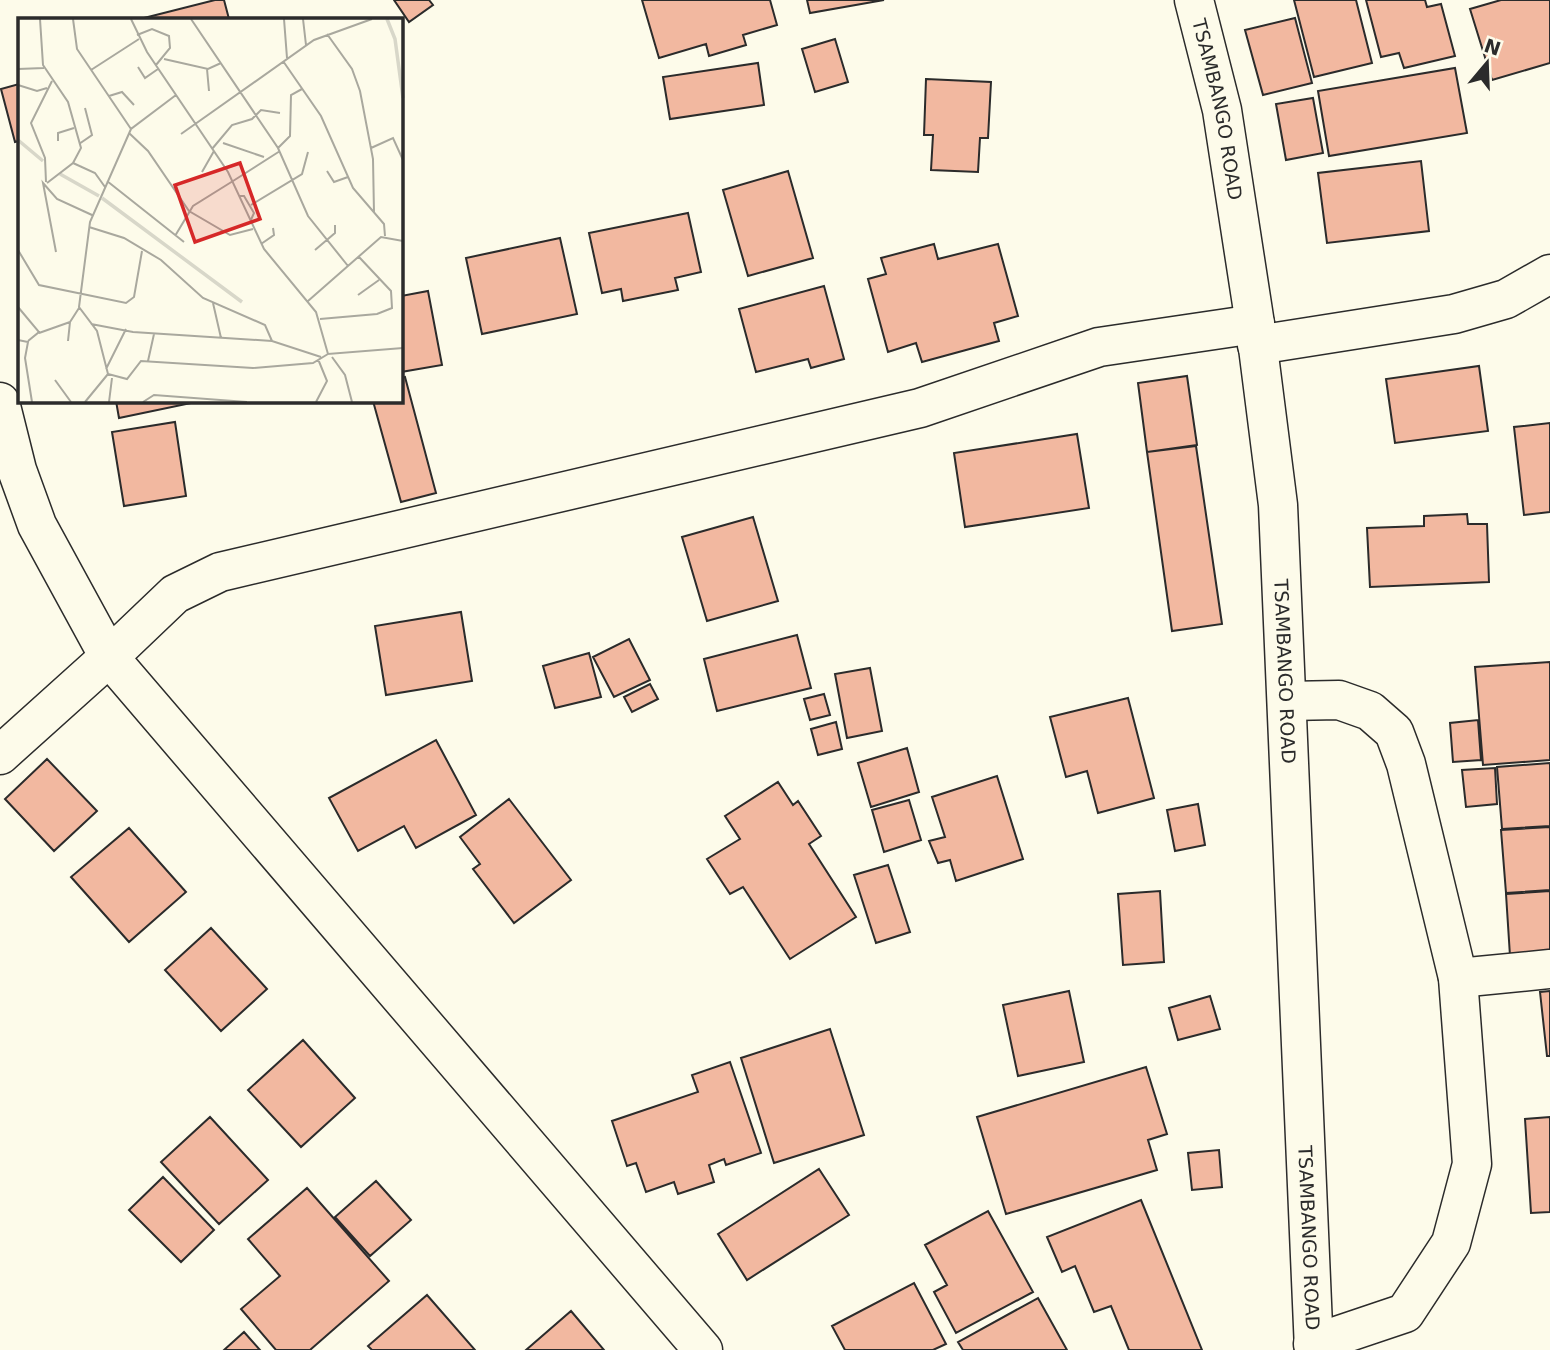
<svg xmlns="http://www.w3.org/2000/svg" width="1550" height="1350" font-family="'DejaVu Sans',sans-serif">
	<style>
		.building { fill: #f2b8a0; stroke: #2b2b2b; stroke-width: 2 }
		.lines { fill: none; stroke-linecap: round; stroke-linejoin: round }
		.minor-casing { stroke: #2b2b2b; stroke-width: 41 }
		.minor { stroke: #fdfbea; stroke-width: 38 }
		.labels { text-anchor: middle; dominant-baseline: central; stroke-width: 5; stroke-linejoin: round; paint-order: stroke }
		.street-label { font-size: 19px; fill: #2b2b2b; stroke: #fdfbea }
		.inset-river { fill: none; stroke: #d8d7c9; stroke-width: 3.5 }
		.inset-road { fill: none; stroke: #a9a89e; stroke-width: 2 }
		.view { fill: #d62828; fill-opacity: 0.15; stroke: #d62828; stroke-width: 3.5 }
		.inset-edge { fill: none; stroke: #2b2b2b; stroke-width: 3.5 }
	</style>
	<rect width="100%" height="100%" fill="#fdfbea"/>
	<!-- building -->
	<path class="building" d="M 215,0 L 224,0 L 229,19 L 140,19 Z
		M 394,0 L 429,0 L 433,5 L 409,22 Z
		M 642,0 L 770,0 L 777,25 L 743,35 L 746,45 L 709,56 L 706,44 L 659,58 Z
		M 807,0 L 884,0 L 810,13 Z
		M 1294,0 L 1356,0 L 1372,63 L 1314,77 Z
		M 1366,0 L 1425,0 L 1427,7 L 1441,4 L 1455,56 L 1404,68 L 1399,53 L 1381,57 Z
		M 1501,0 L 1550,0 L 1550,63 L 1492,80 L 1470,9 Z
		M 1295,18 L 1312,83 L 1263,95 L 1245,30 Z
		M 835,39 L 848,82 L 815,92 L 802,49 Z
		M 758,63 L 764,105 L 670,119 L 663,77 Z
		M 1455,68 L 1467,133 L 1329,156 L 1318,91 Z
		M 926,79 L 991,82 L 988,138 L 980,138 L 978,172 L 931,170 L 933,135 L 924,135 Z
		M 19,84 L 19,141 L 15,142 L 1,89 Z
		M 1313,98 L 1323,153 L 1286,160 L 1276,104 Z
		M 1421,161 L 1429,231 L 1327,243 L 1318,173 Z
		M 788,171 L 813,258 L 748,276 L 723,190 Z
		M 688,213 L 701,272 L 675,278 L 678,290 L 623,301 L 621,289 L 602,293 L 589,233 Z
		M 560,238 L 577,314 L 482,334 L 466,258 Z
		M 934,244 L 938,259 L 998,244 L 1018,316 L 994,323 L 999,341 L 922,362 L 916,343 L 888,352 L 868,279 L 886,274 L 881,258 Z
		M 824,286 L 844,359 L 811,368 L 808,359 L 756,372 L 739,309 Z
		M 428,291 L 442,365 L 401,372 L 401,296 Z
		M 1479,366 L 1488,431 L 1395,443 L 1386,379 Z
		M 1187,376 L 1197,445 L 1147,452 L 1138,383 Z
		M 405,377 L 436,493 L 401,502 L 373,401 L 401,401 L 401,378 Z
		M 116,401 L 196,401 L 196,402 L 119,418 Z
		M 175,422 L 186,496 L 124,506 L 112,432 Z
		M 1550,423 L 1550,512 L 1524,515 L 1514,427 Z
		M 1077,434 L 1089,508 L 965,527 L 954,453 Z
		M 1196,446 L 1222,624 L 1172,631 L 1147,452 Z
		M 1467,514 L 1468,524 L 1487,524 L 1489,582 L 1370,587 L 1367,528 L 1424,526 L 1424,516 Z
		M 753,517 L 778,601 L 707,621 L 682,537 Z
		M 461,612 L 472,681 L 386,695 L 375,626 Z
		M 797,635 L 811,688 L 717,711 L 704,659 Z
		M 629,639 L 650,680 L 614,697 L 593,657 Z
		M 589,653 L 601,697 L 555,708 L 543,666 Z
		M 1550,662 L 1550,760 L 1483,765 L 1475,667 Z
		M 870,668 L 882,731 L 847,738 L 835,674 Z
		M 650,684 L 658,699 L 632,712 L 624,697 Z
		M 824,694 L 830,715 L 810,720 L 804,699 Z
		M 1128,698 L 1154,798 L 1098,813 L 1087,771 L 1066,777 L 1050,717 Z
		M 1478,720 L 1481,760 L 1453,762 L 1450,723 Z
		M 836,722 L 842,749 L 818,755 L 811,729 Z
		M 436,740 L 476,815 L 416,848 L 404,826 L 358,851 L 329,798 Z
		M 907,748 L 919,792 L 871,807 L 858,763 Z
		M 47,759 L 97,811 L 54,851 L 5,799 Z
		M 1550,763 L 1550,826 L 1502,829 L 1497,767 Z
		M 1495,768 L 1497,804 L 1466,807 L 1462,770 Z
		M 997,776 L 1023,859 L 956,881 L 950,860 L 938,863 L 929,841 L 945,837 L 932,797 Z
		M 778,782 L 793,805 L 798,801 L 821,836 L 809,844 L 856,917 L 790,959 L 743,887 L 730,894 L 707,859 L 740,839 L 725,816 Z
		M 509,799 L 571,880 L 514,923 L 473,869 L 480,864 L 460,837 Z
		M 909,800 L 921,840 L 884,852 L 872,810 Z
		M 1198,804 L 1205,845 L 1175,851 L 1167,810 Z
		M 1550,827 L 1550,890 L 1506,893 L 1501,830 Z
		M 129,828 L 186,892 L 129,942 L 71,877 Z
		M 888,865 L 910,932 L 876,943 L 854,875 Z
		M 1160,891 L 1164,962 L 1123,965 L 1118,894 Z
		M 1550,891 L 1550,953 L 1510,956 L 1506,894 Z
		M 211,928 L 267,989 L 221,1031 L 165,970 Z
		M 1069,991 L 1084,1062 L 1018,1076 L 1003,1005 Z
		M 1550,991 L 1550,1056 L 1547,1056 L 1540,992 Z
		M 1210,996 L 1220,1029 L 1178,1040 L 1169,1008 Z
		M 830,1029 L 864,1135 L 774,1163 L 741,1058 Z
		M 303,1040 L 355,1098 L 301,1147 L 248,1090 Z
		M 730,1062 L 761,1153 L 726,1165 L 724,1159 L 709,1165 L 714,1182 L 678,1194 L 674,1182 L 646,1192 L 636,1163 L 627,1166 L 612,1121 L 698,1092 L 692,1075 Z
		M 1146,1067 L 1167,1134 L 1148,1140 L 1157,1170 L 1006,1214 L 977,1117 Z
		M 210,1117 L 268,1180 L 219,1224 L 161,1162 Z
		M 1550,1117 L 1550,1212 L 1531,1213 L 1525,1119 Z
		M 1219,1150 L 1222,1187 L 1192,1190 L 1188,1153 Z
		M 819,1169 L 849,1215 L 747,1280 L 718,1234 Z
		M 163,1177 L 214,1230 L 181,1262 L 129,1210 Z
		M 376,1181 L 411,1220 L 370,1256 L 335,1217 Z
		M 307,1188 L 389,1281 L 310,1350 L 276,1350 L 241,1309 L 280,1276 L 248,1239 Z
		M 1141,1200 L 1202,1350 L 1129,1350 L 1111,1306 L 1094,1312 L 1075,1266 L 1062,1272 L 1047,1237 Z
		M 988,1211 L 1033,1292 L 956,1333 L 934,1292 L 947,1285 L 925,1245 Z
		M 914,1283 L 946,1344 L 933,1350 L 845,1350 L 832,1326 Z
		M 427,1295 L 475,1350 L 372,1350 L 368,1346 Z
		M 1038,1298 L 1067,1350 L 963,1350 L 958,1342 Z
		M 571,1311 L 604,1350 L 526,1350 Z
		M 244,1332 L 260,1350 L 224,1350 Z"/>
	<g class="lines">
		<defs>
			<g id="minor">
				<path id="s1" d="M 1194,0 L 1222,110 L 1255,324 L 1278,505 L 1314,1350"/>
				<path d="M 1257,345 L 1454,314 L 1506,299 L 1550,274"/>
				<path d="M 0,402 L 17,470 L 37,525 L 109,657 L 703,1350"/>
				<path d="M 1287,701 L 1339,700 L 1370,711 L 1394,732 L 1406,764 L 1458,978 L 1472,1164 L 1451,1243 L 1405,1313 L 1313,1344"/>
				<path d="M 0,755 L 109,657 L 175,594 L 220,572 L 920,408 L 1099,347 L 1255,324"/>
				<path d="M 1458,978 L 1550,969"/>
			</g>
		</defs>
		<!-- minor casing -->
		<use href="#minor" class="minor-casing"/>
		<!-- minor -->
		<use href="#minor" class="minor"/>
	</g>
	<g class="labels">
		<!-- street labels -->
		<g class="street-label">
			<text stroke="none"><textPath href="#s1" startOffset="112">TSAMBANGO ROAD</textPath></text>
			<text stroke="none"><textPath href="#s1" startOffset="679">TSAMBANGO ROAD</textPath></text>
			<text stroke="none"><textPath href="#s1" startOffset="1246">TSAMBANGO ROAD</textPath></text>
		</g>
	</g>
	<!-- overview -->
	<g transform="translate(18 18)">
		<rect width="385" height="385" fill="#fdfbea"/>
		<path class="inset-river" d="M 369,1 L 377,21 L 385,80M 0,122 L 25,143M 42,156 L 81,178M 84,180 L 224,284"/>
		<path class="inset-road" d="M 22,1 L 25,47 L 50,84 L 63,130 L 55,145 L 29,165M 55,1 L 59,31 L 113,111M 113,1 L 129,34 L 210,154 L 246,231 L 298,294 L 310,336 L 385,330M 173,1 L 260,130 L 290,198 L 330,248M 266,1 L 269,40M 285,1 L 288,27M 309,16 L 334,51 L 342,73 L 355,141 L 356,195M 119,17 L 134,11 L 151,18 L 152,30 L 138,47M 146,41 L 190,51 L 203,45M 265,43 L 303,98 L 335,170 L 366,206 L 367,218M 120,49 L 127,60 L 140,51M 0,51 L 26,50M 189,51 L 191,73M 73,52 L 121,21M 0,67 L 19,73 L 29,70M 158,77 L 113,111 L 72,204 L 61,289 L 79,313 L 90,356 L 109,361 L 123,343 L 235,350 L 295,345 L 310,336M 91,78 L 104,74 L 116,87M 111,115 L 130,133 L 171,193 L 212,217 L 235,211M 163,116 L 296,22 L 354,1M 40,123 L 40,115 L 56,110M 205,125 L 246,139M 61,126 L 74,117 L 67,90M 260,130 L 272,118 L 273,77 L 284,71M 353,130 L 375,120 L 385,142M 194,131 L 214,107 L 234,101 L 243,92 L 262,95M 55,145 L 77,155 L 87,169M 309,153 L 316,164 L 330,159M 184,154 L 196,133M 89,163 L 166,224M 215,163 L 262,133M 28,164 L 27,140 L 13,105 L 34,63M 221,178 L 226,178 L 236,195 L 232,204M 233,187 L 284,156 L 290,134M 71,209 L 106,220 L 143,242 L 185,280 L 247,307 L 254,323M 157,218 L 175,188 L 215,163M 243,226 L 256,217 L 255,210M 0,232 L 21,267 L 108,285 L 116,279 L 124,233M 297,232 L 317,215 L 317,207M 38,234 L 25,165 L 39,181 L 74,197M 340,277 L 361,262M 290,283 L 363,219 L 385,223M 195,285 L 203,320M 0,289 L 21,314 L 10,323M 302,301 L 359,296 L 374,290 L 373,273 L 341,239M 73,306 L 115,314 L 254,323 L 303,339M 21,315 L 52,304M 0,322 L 10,324 L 7,340 L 14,384M 50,323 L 52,304 L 61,290M 314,339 L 327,357 L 334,384M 130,343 L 136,316M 88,351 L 108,311M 37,362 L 53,384M 67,384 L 90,356M 91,384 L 94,360M 125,384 L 136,377 L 229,384M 298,384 L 309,363 L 300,341"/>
		<path class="view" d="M 222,145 L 242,201 L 177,224 L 157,167 Z"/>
		<rect width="385" height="385" class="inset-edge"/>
	</g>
	<!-- north arrow -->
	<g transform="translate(1487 63) rotate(19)" stroke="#fdfbea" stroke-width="5" paint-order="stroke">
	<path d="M0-5L12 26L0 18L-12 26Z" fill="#2b2b2b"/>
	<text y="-10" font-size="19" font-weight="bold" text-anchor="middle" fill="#2b2b2b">N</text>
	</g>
</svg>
